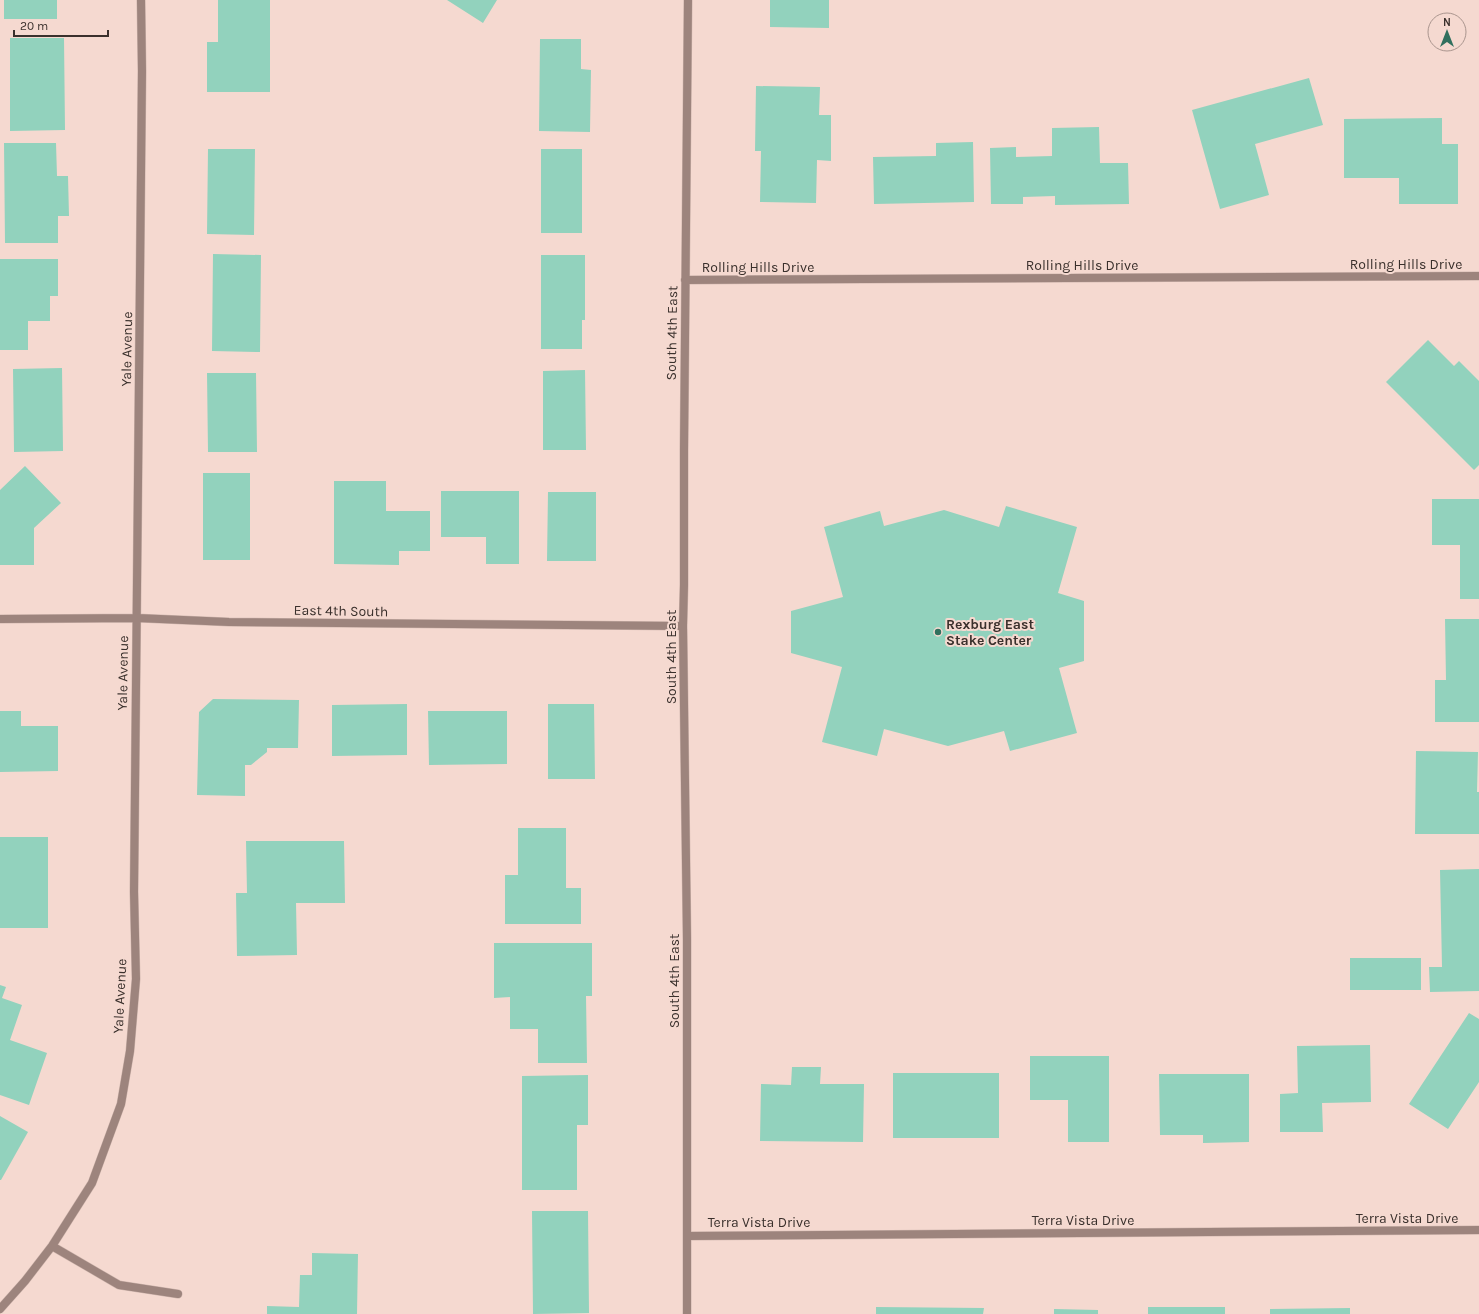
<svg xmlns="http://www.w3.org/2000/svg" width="1479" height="1314" font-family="Karla,sans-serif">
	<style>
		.building { fill: #92d2bd }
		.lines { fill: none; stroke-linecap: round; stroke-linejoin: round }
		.street-casing { stroke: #d0b7af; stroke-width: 9 }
		.street { stroke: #9d847d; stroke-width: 8 }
		.poi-dot { fill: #31705e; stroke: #f5d9d0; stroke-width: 1.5 }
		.labels { text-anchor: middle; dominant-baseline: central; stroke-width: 4; stroke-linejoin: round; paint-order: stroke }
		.street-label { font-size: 14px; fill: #3a302c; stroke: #f5d9d0 }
		.poi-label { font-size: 14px; font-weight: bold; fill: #3a302c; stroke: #f5d9d0; text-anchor: start }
	</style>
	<rect width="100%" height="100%" fill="#f5d9d0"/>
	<!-- building -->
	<path class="building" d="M 4,0 L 57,0 L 57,19 L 4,19 Z
		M 218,0 L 270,0 L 270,92 L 207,92 L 207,42 L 218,42 Z
		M 447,0 L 497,0 L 483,23 Z
		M 770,0 L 829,0 L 829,28 L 770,27 Z
		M 10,38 L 64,38 L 65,130 L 10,131 Z
		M 540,39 L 581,39 L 581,69 L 591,70 L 590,132 L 539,131 Z
		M 1309,78 L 1323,125 L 1255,144 L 1269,195 L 1220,209 L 1192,110 Z
		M 756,86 L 820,87 L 819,115 L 831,115 L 831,161 L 817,160 L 816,203 L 760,202 L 761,151 L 755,151 Z
		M 1442,118 L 1442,144 L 1458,144 L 1458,204 L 1399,204 L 1399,178 L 1344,178 L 1344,119 Z
		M 1099,127 L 1100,163 L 1128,163 L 1129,204 L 1055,205 L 1055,196 L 1023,197 L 1023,204 L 991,204 L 990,148 L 1016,147 L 1016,157 L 1052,156 L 1052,128 Z
		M 973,142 L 974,202 L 874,204 L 873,157 L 936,156 L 936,143 Z
		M 4,143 L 56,143 L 57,176 L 68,176 L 69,216 L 58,216 L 58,243 L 5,243 Z
		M 208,149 L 255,149 L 254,235 L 207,234 Z
		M 541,149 L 582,149 L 582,233 L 541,233 Z
		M 213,254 L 261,255 L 260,352 L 212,351 Z
		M 541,255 L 585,255 L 585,320 L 582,320 L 582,349 L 541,349 Z
		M 0,259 L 58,259 L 58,296 L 50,296 L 50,321 L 28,321 L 28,350 L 0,350 Z
		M 1428,340 L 1454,366 L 1459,361 L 1479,381 L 1479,465 L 1474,470 L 1386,382 Z
		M 62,368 L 63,451 L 14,452 L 13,369 Z
		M 585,370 L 586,450 L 543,450 L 543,371 Z
		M 207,373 L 256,373 L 257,452 L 208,452 Z
		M 25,466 L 61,503 L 34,528 L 34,565 L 0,565 L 0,490 Z
		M 203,473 L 250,473 L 250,560 L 203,560 Z
		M 334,481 L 386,481 L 386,511 L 430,511 L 430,551 L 399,551 L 399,565 L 334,564 Z
		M 441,491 L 519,491 L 519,564 L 486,564 L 486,537 L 441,537 Z
		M 548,492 L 596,492 L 596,561 L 547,561 Z
		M 1432,499 L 1479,499 L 1479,599 L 1460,599 L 1460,545 L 1432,545 Z
		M 1006,506 L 1077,527 L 1058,593 L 1084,601 L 1084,661 L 1059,668 L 1077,733 L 1010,751 L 1004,731 L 948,746 L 884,729 L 877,756 L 822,742 L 842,667 L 791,653 L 791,611 L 843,597 L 824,527 L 880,511 L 884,526 L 944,510 L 999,527 Z
		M 1445,619 L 1479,619 L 1479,722 L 1435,722 L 1435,680 L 1446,680 Z
		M 213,699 L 299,700 L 298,748 L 267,748 L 267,752 L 251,765 L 245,765 L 245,796 L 197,795 L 199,712 Z
		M 407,704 L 407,755 L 332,756 L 332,705 Z
		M 548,704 L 594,704 L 595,779 L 548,779 Z
		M 0,711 L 21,711 L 21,726 L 58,726 L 58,771 L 0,772 Z
		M 428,711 L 507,711 L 507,764 L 429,765 Z
		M 1416,751 L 1478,752 L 1477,792 L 1479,792 L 1479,834 L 1415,834 Z
		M 518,828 L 566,828 L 566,888 L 581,888 L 581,924 L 505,924 L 505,875 L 518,875 Z
		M 0,837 L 48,837 L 48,928 L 0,928 Z
		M 246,841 L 344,841 L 345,903 L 296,903 L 297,955 L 237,956 L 236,893 L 247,893 Z
		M 1479,869 L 1479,991 L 1430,992 L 1429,967 L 1442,967 L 1440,870 Z
		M 494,943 L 592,943 L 592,996 L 586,996 L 587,1063 L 538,1063 L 538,1029 L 510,1029 L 510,997 L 494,998 Z
		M 1350,958 L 1421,958 L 1421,990 L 1350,990 Z
		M 0,985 L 6,987 L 2,998 L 22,1005 L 10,1040 L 47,1053 L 29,1105 L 0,1095 Z
		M 1469,1013 L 1479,1019 L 1479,1082 L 1448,1129 L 1409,1104 Z
		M 1370,1045 L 1371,1102 L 1322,1103 L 1323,1132 L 1280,1132 L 1280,1094 L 1298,1093 L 1297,1046 Z
		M 1030,1056 L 1109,1056 L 1109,1142 L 1068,1142 L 1068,1100 L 1030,1100 Z
		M 792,1067 L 821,1067 L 820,1084 L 864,1084 L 863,1142 L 760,1141 L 761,1084 L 791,1085 Z
		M 893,1073 L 999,1073 L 999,1138 L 893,1138 Z
		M 1159,1074 L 1249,1074 L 1249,1142 L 1203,1143 L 1203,1135 L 1160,1135 Z
		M 588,1075 L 588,1125 L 577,1125 L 577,1190 L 522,1190 L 522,1076 Z
		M 0,1116 L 28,1132 L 1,1180 L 0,1180 Z
		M 532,1211 L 588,1211 L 589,1313 L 533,1314 Z
		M 312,1253 L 358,1254 L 357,1314 L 267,1314 L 267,1306 L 299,1307 L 300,1275 L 312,1275 Z
		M 876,1307 L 984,1308 L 983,1314 L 876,1314 Z
		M 1148,1307 L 1225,1307 L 1225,1314 L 1148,1314 Z
		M 1350,1308 L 1350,1314 L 1270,1314 L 1270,1309 Z
		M 1054,1309 L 1098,1310 L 1098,1314 L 1054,1314 Z"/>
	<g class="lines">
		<defs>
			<path id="street" d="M 685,280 L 1479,276
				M 0,619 L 137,618 L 229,622 L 683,626
				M 687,1236 L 1479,1230
				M 52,1246 L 119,1285 L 178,1294
				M 0,1309 L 25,1281 L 52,1246 L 92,1183 L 121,1104 L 130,1051 L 136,979 L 134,892 L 142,71 L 141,0
				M 687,1314 L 687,939 L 683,626 L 684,585 L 684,450 L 688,0"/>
		</defs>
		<!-- street casing -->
		<use href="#street" class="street-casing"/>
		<!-- street -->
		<use href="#street" class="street"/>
	</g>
	<!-- markers -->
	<circle class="poi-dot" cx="938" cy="632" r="4"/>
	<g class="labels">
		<!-- street labels -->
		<g class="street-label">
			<text x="1406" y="264">Rolling Hills Drive</text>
			<text x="1082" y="265">Rolling Hills Drive</text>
			<text x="758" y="267">Rolling Hills Drive</text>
			<text transform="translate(672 333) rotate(-89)">South 4th East</text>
			<text transform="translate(127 349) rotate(-89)">Yale Avenue</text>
			<text transform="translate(341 611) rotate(1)">East 4th South</text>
			<text transform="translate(671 657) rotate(-90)">South 4th East</text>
			<text transform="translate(123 673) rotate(-89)">Yale Avenue</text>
			<text transform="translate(674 981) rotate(-90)">South 4th East</text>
			<text transform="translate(120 996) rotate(-87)">Yale Avenue</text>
			<text x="1407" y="1218">Terra Vista Drive</text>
			<text x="1083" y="1220">Terra Vista Drive</text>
			<text x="759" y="1222">Terra Vista Drive</text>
		</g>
		<!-- poi labels -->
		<g class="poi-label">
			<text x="946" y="624">Rexburg East<tspan x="946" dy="16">Stake Center</tspan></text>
		</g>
	</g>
	<!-- north arrow -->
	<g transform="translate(1447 32)"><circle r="19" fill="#f5d9d0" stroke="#aa958e"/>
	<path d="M0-3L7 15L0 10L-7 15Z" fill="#31705e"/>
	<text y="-6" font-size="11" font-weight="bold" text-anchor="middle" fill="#3a302c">N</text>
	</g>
	<!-- scale -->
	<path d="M14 30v6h94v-6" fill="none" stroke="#3a302c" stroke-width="2"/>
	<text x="20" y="30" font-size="12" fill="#3a302c" stroke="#f5d9d0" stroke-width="3" paint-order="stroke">20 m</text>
</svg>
